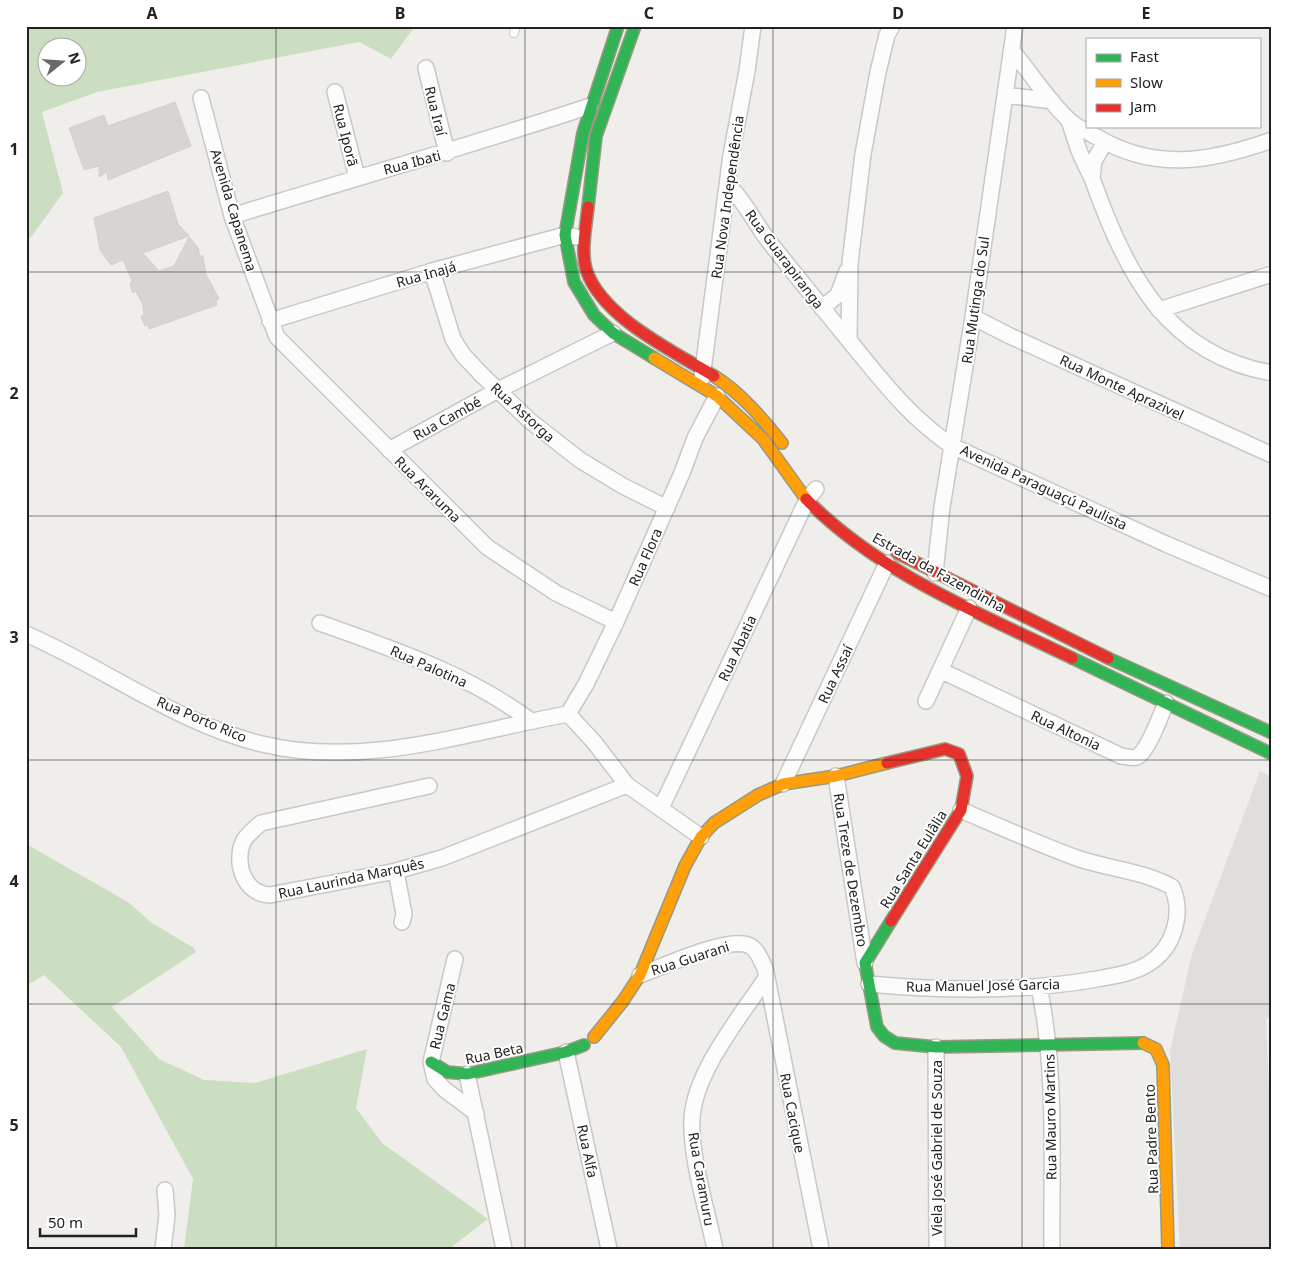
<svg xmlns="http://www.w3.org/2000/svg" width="1298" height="1275" font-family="'Noto Sans',sans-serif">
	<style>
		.residential { fill: #dfdedc }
		.forest { fill: #cbdec1; fill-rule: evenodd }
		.building { fill: #d7d4d2; stroke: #d3d0cc }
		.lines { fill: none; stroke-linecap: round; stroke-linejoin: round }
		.lane-casing { stroke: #c9c8c7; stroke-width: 10 }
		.street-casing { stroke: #c9c8c7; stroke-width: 18 }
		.fast-casing { stroke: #999a82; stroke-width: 14 }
		.slow-casing { stroke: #999a82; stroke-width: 14 }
		.jam-casing { stroke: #999a82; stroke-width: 14 }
		.lane { stroke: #fdfcfc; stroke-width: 8 }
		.street { stroke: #fdfcfc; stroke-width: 15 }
		.fast { stroke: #30b455; stroke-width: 11 }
		.slow { stroke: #ff9f0a; stroke-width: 11 }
		.jam { stroke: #e5322d; stroke-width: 11 }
		.grid { fill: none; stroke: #222; stroke-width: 1; stroke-opacity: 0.55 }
		.labels { text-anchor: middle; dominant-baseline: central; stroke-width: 4; stroke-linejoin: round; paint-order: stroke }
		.street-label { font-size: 14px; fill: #222; stroke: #fff }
		.neatline { fill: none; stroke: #222; stroke-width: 2 }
		.grid-label { font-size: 16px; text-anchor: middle; font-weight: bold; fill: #222 }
	</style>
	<rect width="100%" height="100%" fill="#f0eeeb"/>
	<!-- residential -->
	<path class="residential" d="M 1260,771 L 1272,777 L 1272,1013 L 1266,1020 L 1272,1153 L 1272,1249 L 1180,1249 L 1170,1052 L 1191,957 Z"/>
	<!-- forest -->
	<path class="forest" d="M 26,26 L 415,26 L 391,59 L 359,42 L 97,92 L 42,112 L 63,193 L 32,236 L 26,241 ZM 48,48 L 78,48 L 78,78 L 48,78 Z
		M 26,844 L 128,902 L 152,923 L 194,948 L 196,952 L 112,1007 L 159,1059 L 204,1080 L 255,1083 L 367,1049 L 356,1108 L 382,1143 L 488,1219 L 449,1249 L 184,1249 L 193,1179 L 121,1047 L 44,975 L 26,986 Z"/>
	<!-- building -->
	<path class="building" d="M 175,102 L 191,146 L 108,180 L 107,172 L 99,177 L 99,166 L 84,170 L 69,128 L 104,115 L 108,126 Z
		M 168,191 L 178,224 L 189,236 L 143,253 L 159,271 L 174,266 L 189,237 L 198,248 L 200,256 L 203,256 L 206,274 L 219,299 L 216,300 L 217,305 L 149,329 L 148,325 L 145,326 L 141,316 L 144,315 L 143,305 L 136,291 L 133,293 L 130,284 L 132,281 L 123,260 L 111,265 L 100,250 L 94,218 Z"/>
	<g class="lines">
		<defs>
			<path id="lane" d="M 514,33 L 516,26"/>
			<path id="street" d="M 1013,52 C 1031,73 1048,101 1069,120 C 1076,127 1086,131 1095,136 C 1154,172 1210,162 1272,140
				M 426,68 L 447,153
				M 335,92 L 357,177
				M 1006,95 L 1052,101
				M 201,98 L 232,216 L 277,337 L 487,547 L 556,593 L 616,622
				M 1069,121 C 1073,132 1076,143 1080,153 C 1084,163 1089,171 1093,181 C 1126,272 1166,355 1272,373
				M 1092,178 L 1094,161 L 1105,142
				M 728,185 C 745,201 754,222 768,240 C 792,271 817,301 842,332 C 878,375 905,414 952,446 L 1166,544 L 1272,589
				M 232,216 C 352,179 472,145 590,106
				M 432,271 L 453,339 L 463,355 L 482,375 L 529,420 L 580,460 L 623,486 L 667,508
				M 822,308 L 838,295 L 847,271
				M 1159,310 L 1272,274
				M 973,317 L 1010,336 L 1272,455
				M 270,321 L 432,271 L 565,235 L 576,237
				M 849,340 L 850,263 L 863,154 L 878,72 L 887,35 L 892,26
				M 702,378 L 731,155 L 747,71 L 753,26
				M 389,450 L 498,390 L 613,333
				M 935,573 L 942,507 L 973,317 L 1015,26
				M 320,623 C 393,649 468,674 531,721
				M 26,634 C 105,668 178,724 262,744 C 364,769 468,732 568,714
				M 942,671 L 1121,756 C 1125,756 1132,759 1137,757 C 1149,750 1160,716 1166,703
				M 926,701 L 969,608
				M 568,714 L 586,684 L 616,622 L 682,473 L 695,438 L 717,396
				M 568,714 L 594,742 L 627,785 L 701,837
				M 836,776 L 865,963
				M 783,784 L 887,563
				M 429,786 L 261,823 C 254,829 249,833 244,840 C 233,862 244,894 270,895 L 396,871 L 442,858 L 627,785
				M 661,808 L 807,500 L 816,489
				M 396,871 L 404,914 L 402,922
				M 455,959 L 431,1062 L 435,1079 L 444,1089 L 476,1113
				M 640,975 C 662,967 730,935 750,946 C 758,950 761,961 765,968 L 821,1249
				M 869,984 C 943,991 1023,992 1097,979 C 1114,976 1134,973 1148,964 C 1174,948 1184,914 1172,887 C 1142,870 1106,869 1074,857 C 1036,843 998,826 961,810
				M 1039,987 C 1057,1073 1051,1162 1052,1249
				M 936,1047 L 937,1249
				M 566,1052 L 609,1249
				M 467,1074 L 504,1249
				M 163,1249 L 167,1215 L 165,1190
				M 715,1249 C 707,1210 690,1157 692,1118 C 695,1071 741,1016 766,978"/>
			<path id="fast" d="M 618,26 L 583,133 L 565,235 L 574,282 L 594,315 L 613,333 L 654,358
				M 588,207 L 596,136 L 635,26
				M 1072,658 L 1272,754
				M 1108,658 L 1272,733
				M 891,921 L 865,963 L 877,1027 L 884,1036 L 895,1043 L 936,1047 L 1143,1043
				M 431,1062 L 447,1072 L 467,1074 L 566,1052 L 584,1045"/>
			<path id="slow" d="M 654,358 L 717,396 L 763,439 L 806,499
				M 714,376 C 741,393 762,418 782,443
				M 594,1037 L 623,1001 L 640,975 L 685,866 L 701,837 L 714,823 L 758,795 L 783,784 L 836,776 L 887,763
				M 1143,1043 L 1156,1049 L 1163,1065 L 1168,1249"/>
			<path id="jam" d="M 588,207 C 586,226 581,251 586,269 C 601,317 673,351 714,376
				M 806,499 C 878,573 981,614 1072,658
				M 897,553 L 1108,658
				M 887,763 L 945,749 L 959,754 L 967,776 L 961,810 L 891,921"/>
		</defs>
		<!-- lane casing -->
		<use href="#lane" class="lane-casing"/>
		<!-- street casing -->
		<use href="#street" class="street-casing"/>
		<!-- fast casing -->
		<use href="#fast" class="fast-casing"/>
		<!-- slow casing -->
		<use href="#slow" class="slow-casing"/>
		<!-- jam casing -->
		<use href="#jam" class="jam-casing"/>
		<!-- lane -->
		<use href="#lane" class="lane"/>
		<!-- street -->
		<use href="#street" class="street"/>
		<!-- fast -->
		<use href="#fast" class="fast"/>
		<!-- slow -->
		<use href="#slow" class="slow"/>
		<!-- jam -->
		<use href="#jam" class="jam"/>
	</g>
	<!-- grid -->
	<path class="grid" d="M 276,26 L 276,1249M 525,26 L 525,1249M 773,26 L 773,1249M 1022,26 L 1022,1249M 26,272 L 1272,272M 26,516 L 1272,516M 26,760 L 1272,760M 26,1004 L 1272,1004"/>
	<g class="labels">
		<!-- street labels -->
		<g class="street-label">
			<text transform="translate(436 111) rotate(76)">Rua Iraí</text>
			<text transform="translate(346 135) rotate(76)">Rua Iporã</text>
			<text transform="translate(412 162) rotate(-15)">Rua Ibati</text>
			<text transform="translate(727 197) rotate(-82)">Rua Nova Independência</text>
			<text transform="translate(234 210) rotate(73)">Avenida Capanema</text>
			<text transform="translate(785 259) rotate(53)">Rua Guarapiranga</text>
			<text transform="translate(426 274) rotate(-16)">Rua Inajá</text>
			<text transform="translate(975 300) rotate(-82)">Rua Mutinga do Sul</text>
			<text transform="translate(1122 387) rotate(25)">Rua Monte Aprazivel</text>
			<text transform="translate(523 412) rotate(42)">Rua Astorga</text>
			<text transform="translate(447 418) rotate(-29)">Rua Cambé</text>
			<text transform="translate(1044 487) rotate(25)">Avenida Paraguaçú Paulista</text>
			<text transform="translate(428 489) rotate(45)">Rua Araruma</text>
			<text transform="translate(645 557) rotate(-66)">Rua Flora</text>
			<text transform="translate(939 572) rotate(29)">Estrada da Fazendinha</text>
			<text transform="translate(737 648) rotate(-65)">Rua Abatia</text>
			<text transform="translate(429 666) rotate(24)">Rua Palotina</text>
			<text transform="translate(835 674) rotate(-65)">Rua Assaí</text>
			<text transform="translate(202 719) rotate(23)">Rua Porto Rico</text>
			<text transform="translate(1066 730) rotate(25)">Rua Altonia</text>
			<text transform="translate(913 859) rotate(-58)">Rua Santa Eulâlia</text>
			<text transform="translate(851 870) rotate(81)">Rua Treze de Dezembro</text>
			<text transform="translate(351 878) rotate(-12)">Rua Laurinda Marquês</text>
			<text transform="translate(690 958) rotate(-18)">Rua Guarani</text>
			<text transform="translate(983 985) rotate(-1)">Rua Manuel José Garcia</text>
			<text transform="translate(442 1016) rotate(-76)">Rua Gama</text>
			<text transform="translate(494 1053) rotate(-12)">Rua Beta</text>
			<text transform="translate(793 1113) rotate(79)">Rua Cacique</text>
			<text transform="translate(1050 1117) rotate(-91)">Rua Mauro Martins</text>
			<text transform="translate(1151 1139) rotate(-92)">Rua Padre Bento</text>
			<text transform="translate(936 1148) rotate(-90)">Viela José Gabriel de Souza</text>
			<text transform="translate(588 1151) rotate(78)">Rua Alfa</text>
			<text transform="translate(702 1179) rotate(80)">Rua Caramuru</text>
		</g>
	</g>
	<!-- border -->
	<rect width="1298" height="1275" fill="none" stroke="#ffffff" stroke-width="55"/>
	<!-- legend -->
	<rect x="1086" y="38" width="175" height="90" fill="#ffffff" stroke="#a7a7a7"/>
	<rect x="1096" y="54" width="25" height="8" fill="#30b455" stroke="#a7a7a7"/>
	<text x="1130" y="62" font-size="15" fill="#222222">Fast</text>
	<rect x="1096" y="79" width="25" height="8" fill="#ff9f0a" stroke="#a7a7a7"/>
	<text x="1130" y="88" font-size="15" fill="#222222">Slow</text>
	<rect x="1096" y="104" width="25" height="8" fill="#e5322d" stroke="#a7a7a7"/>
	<text x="1130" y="112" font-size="15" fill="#222222">Jam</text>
	<!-- north arrow -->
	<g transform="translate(62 62) rotate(73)"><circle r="24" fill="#ffffff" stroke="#a7a7a7"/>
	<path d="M0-4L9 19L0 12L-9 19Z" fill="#6a6968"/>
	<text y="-8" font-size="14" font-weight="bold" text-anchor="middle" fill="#222222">N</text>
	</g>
	<!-- scale -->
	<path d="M40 1228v8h96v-8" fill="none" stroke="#222222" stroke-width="2.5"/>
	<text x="48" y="1228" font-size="15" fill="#222222" stroke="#ffffff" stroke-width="4" paint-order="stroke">50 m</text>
	<rect x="28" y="28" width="1242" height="1220" class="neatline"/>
	<g class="grid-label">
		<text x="152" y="19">A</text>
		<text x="400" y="19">B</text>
		<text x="649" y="19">C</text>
		<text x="898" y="19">D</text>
		<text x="1146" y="19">E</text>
		<text x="14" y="155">1</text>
		<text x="14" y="399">2</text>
		<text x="14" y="643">3</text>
		<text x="14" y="887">4</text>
		<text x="14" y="1131">5</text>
	</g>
</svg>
